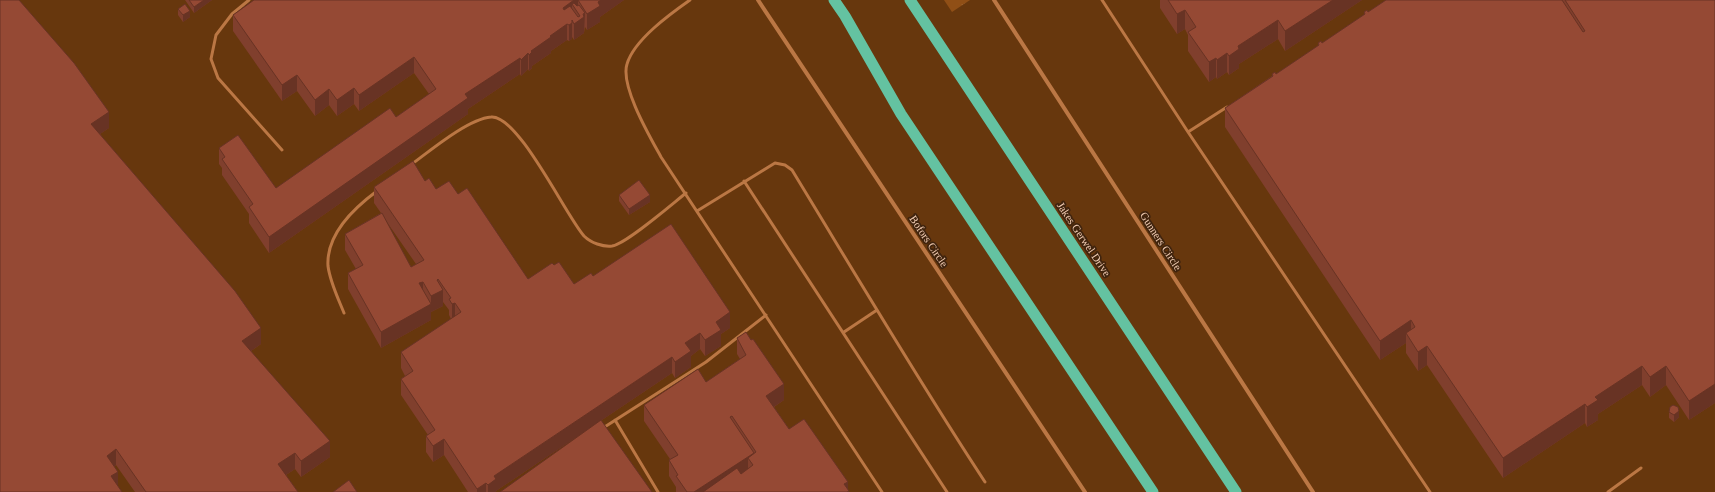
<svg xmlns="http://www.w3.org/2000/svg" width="1715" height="492" font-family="'Times New Roman',serif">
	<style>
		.grass { fill: url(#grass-tufts) }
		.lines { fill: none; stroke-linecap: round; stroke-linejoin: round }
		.service { stroke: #b74; stroke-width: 3 }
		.minor { stroke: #b74; stroke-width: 4 }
		.trunk { stroke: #64c2a1; stroke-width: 11 }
		.wall { fill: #803f2d; fill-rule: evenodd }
		.shaded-wall { fill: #683324 }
		.building { fill: #954934; stroke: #683324 }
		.labels { text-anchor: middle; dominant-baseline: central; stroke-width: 3.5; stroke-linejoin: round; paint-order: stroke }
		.street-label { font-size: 11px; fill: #f0cbb2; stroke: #40240e }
	</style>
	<defs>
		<pattern id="grass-tufts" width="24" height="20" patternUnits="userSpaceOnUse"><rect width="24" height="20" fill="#904f16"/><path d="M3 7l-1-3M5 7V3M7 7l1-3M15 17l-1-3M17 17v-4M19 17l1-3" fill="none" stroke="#a06736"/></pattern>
	</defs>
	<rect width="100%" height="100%" fill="#67370d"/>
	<!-- grass -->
	<path class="grass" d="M 944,0 L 970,0 L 952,12 Z"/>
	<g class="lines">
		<!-- service -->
		<path class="service" d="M 249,0 L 232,14 L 216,35 L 211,59 L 218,78 L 282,150
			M 690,0 C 670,14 634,40 627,64 C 620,86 650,137 661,157 L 882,492
			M 1102,0 L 1188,132 L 1430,492
			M 1188,132 L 1227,107
			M 412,164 C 431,150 468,119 491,117 C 518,114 566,216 584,236 C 591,243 603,247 612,246 C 626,244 672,204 686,193
			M 744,181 L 947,492
			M 697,211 L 775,163 L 785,165 L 792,170 C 856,275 918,380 985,482
			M 344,313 C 338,298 330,282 328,266 C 326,234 354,208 377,191
			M 844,332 L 877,310
			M 615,420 L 658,492
			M 603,428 L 706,362 L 766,315
			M 1608,492 L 1641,468"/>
		<!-- minor -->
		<path class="minor" d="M 758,0 L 1085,492
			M 994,0 L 1313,492"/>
		<!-- trunk -->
		<path class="trunk" d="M 834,0 L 845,16 L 901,114 L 1153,492
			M 910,0 L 1236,492"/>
	</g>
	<!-- wall -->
	<path class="wall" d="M 0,0 L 109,128 L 100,134 L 261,344 L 251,351 L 330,457 L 301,477 L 295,469 L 286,475 L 298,492 L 135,492 L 116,465 L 114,467 L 118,486 L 0,492 Z
		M 185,0 L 212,0 L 194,13 Z
		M 254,0 L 624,0 L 600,17 L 600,22 L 587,30 L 585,27 L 584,33 L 574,40 L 572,37 L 572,39 L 569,41 L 567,40 L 551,51 L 551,53 L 532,66 L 532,68 L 529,71 L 528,69 L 521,76 L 520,74 L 468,109 L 468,114 L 269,253 L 249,223 L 249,214 L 222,175 L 222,168 L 219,164 L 219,148 L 276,188 L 396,117 L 429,94 L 414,73 L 359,111 L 354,104 L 337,116 L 329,105 L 315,116 L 297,91 L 282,101 L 233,31 L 233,15 Z
		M 1160,0 L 1362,0 L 1285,51 L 1278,39 L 1239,64 L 1239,68 L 1229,75 L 1227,72 L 1217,79 L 1216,77 L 1209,82 L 1188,51 L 1188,35 L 1185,29 L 1177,34 L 1160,8 Z
		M 1386,0 L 1715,0 L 1715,403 L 1689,420 L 1666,385 L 1650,397 L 1642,385 L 1598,414 L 1598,420 L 1587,427 L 1585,423 L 1503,478 L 1427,365 L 1418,371 L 1406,353 L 1406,343 L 1380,360 L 1225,127 L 1225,108 L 1272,76 L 1272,74 L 1276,74 L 1318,46 L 1318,43 L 1322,43 L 1364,15 L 1364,12 L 1368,12 Z
		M 178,9 L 190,17 L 183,22 L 178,15 Z
		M 425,181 L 436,189 L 458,194 L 528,279 L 554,265 L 574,284 L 593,276 L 730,328 L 721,334 L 721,346 L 705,356 L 700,349 L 691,356 L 691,367 L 675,378 L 672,373 L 496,491 L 496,492 L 468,492 L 444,455 L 433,462 L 426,452 L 426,436 L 428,435 L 401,395 L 401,379 L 405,376 L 401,368 L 401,352 L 451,319 L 449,315 L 449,310 L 443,302 L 443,306 L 431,312 L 431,320 L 381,348 L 348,289 L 348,273 L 356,269 L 345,250 L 345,234 L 381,213 L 374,203 L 374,187 ZM 384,218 L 416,264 L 411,267 Z
		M 619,195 L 650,202 L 629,215 L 619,201 Z
		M 737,338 L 784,400 L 774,407 L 789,429 L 848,490 L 849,492 L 676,492 L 676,487 L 669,476 L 669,460 L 670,459 L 644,421 L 644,405 L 706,382 L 740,359 L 737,354 Z
		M 1669,412 L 1679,417 L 1674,422 L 1669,418 Z"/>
	<!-- shaded-wall -->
	<path class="shaded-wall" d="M 204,0 L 212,0 L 194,13 L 194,7 Z
		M 574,0 L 589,0 L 578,0 L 578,12 L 572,4 L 572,17 L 563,8 Z
		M 601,0 L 624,0 L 600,17 L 600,22 L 587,30 L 587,14 L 598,2 Z
		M 1333,0 L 1362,0 L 1285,51 L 1285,31 Z
		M 1185,10 L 1185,29 L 1177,34 L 1177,14 Z
		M 190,11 L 190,17 L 183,22 L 183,15 Z
		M 585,13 L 584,33 L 574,40 L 574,24 Z
		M 1278,20 L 1278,39 L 1239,64 L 1239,68 L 1229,75 L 1229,56 L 1238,46 Z
		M 572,23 L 572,39 L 569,41 L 569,25 Z
		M 567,24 L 567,40 L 551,51 L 551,53 L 532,66 L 532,68 L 529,71 L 529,55 L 531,51 L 550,36 Z
		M 528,53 L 528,69 L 521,76 L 521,60 Z
		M 1227,53 L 1227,72 L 1217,79 L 1217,60 Z
		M 414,57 L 414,73 L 359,111 L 359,95 Z
		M 520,58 L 520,74 L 468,109 L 468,114 L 269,253 L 269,237 L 465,94 Z
		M 1216,58 L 1216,77 L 1209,82 L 1209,62 Z
		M 297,75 L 297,91 L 282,101 L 282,85 Z
		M 354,88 L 354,104 L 337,116 L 337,100 Z
		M 329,89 L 329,105 L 315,116 L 315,100 Z
		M 109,112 L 109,128 L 91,140 L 91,124 Z
		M 650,195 L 650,202 L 629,215 L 629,209 Z
		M 438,279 L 438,292 L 443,290 L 443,306 L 431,312 L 431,320 L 381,348 L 381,332 L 431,304 L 431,296 L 437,280 Z
		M 423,282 L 423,298 L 419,283 Z
		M 455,303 L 455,319 L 452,320 L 452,304 Z
		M 730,312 L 730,328 L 721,334 L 721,346 L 705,356 L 705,340 L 716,322 Z
		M 1411,320 L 1411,340 L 1406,333 L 1406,343 L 1380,360 L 1380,341 Z
		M 261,328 L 261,344 L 242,357 L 242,341 Z
		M 700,333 L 700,349 L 691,356 L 691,367 L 675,378 L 675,362 L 685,343 Z
		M 1427,346 L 1427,365 L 1418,371 L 1418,352 Z
		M 672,357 L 672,373 L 496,491 L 496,492 L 488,492 L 488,485 L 494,476 Z
		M 1642,366 L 1642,385 L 1598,414 L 1598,420 L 1587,427 L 1587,407 L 1595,397 Z
		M 1666,366 L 1666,385 L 1650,397 L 1650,377 Z
		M 784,384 L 784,400 L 766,412 L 766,396 Z
		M 1715,384 L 1715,403 L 1689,420 L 1689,401 Z
		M 1585,404 L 1585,423 L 1503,478 L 1503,458 Z
		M 1679,411 L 1679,417 L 1674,422 L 1674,415 Z
		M 444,439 L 444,455 L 433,462 L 433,446 Z
		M 330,441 L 330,457 L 301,477 L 301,461 Z
		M 116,449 L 116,465 L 107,472 L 107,456 Z
		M 295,453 L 295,469 L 278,480 L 278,464 Z
		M 754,453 L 754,469 L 753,465 L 748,458 L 748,473 L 718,492 L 694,492 Z
		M 118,472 L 118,488 L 111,476 Z
		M 848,482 L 848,491 L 849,491 L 849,492 L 844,492 L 844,484 Z
		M 486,483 L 486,492 L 477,492 L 477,489 Z"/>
	<!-- building -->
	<path class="building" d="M 0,0 L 19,0 L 74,63 L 109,112 L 91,124 L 235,291 L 261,328 L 242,341 L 330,441 L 301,461 L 295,453 L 278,464 L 298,492 L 146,492 L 116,449 L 107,456 L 118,472 L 111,476 L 122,492 L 0,492 Z
		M 189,0 L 204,0 L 194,7 Z
		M 254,0 L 574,0 L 563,8 L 564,10 L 570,6 L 578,17 L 580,16 L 572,4 L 574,3 L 577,6 L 579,5 L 585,13 L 583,14 L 584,17 L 574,24 L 572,20 L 572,23 L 569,25 L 567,24 L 550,36 L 551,37 L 531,51 L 532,52 L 529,55 L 528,53 L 521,60 L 520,58 L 465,94 L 468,98 L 269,237 L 249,207 L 253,204 L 222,159 L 225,157 L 219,148 L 238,135 L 276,188 L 390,108 L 396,117 L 436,89 L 414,57 L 359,95 L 354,88 L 337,100 L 329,89 L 315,100 L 297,75 L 282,85 L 233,15 Z
		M 578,0 L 601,0 L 598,2 L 600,6 L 587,14 Z
		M 1168,0 L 1333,0 L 1285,31 L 1278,20 L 1238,46 L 1239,49 L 1229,56 L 1227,53 L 1217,60 L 1216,58 L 1209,62 L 1188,32 L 1196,27 L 1185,10 L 1177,14 Z
		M 1386,0 L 1562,0 L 1583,32 L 1585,31 L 1565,0 L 1715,0 L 1715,384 L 1689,401 L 1666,366 L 1650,377 L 1642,366 L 1595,397 L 1598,400 L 1587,407 L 1585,404 L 1503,458 L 1427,346 L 1418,352 L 1406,333 L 1415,327 L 1411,320 L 1380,341 L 1225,108 L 1273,76 L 1272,74 L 1275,72 L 1276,74 L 1319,45 L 1318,43 L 1321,41 L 1322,43 L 1365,14 L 1364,12 L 1367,10 L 1368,12 Z
		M 185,4 L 190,11 L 183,15 L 178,9 Z
		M 413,161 L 425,181 L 429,178 L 436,189 L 449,181 L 458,194 L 467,188 L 528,279 L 552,263 L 554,265 L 559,262 L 574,284 L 591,273 L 593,276 L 671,224 L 730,312 L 716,322 L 721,330 L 705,340 L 700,333 L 685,343 L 691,351 L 675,362 L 672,357 L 494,476 L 496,479 L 488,485 L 486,483 L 477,489 L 444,439 L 433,446 L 426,436 L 435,430 L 401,379 L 413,371 L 401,352 L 461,312 L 455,303 L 452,304 L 449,299 L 451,298 L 438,279 L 437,280 L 443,290 L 431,296 L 423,282 L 419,283 L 431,304 L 381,332 L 348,273 L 363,265 L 345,234 L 382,213 L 411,267 L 424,260 L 374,187 Z
		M 639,180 L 650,195 L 629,209 L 619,195 Z
		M 746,332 L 751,340 L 753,339 L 784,384 L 766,396 L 789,429 L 804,419 L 848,482 L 844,484 L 849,491 L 847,492 L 703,492 L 737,468 L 741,474 L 753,465 L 748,458 L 756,452 L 732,416 L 730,417 L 754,453 L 694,492 L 687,492 L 676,476 L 678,475 L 669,460 L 678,455 L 644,405 L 698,369 L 706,382 L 746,355 L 737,338 Z
		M 1673,405 L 1678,407 L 1679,411 L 1674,415 L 1669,412 L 1670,407 Z
		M 601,420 L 652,492 L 500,492 Z
		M 349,480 L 357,492 L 333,492 Z"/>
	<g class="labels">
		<!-- street labels -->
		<g class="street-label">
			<text transform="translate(1084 239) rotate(56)">Jakes Gerwel Drive</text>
			<text transform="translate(929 241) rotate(56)">Bofors Circle</text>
			<text transform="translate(1161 241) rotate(57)">Gunners Circle</text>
		</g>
	</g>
</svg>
